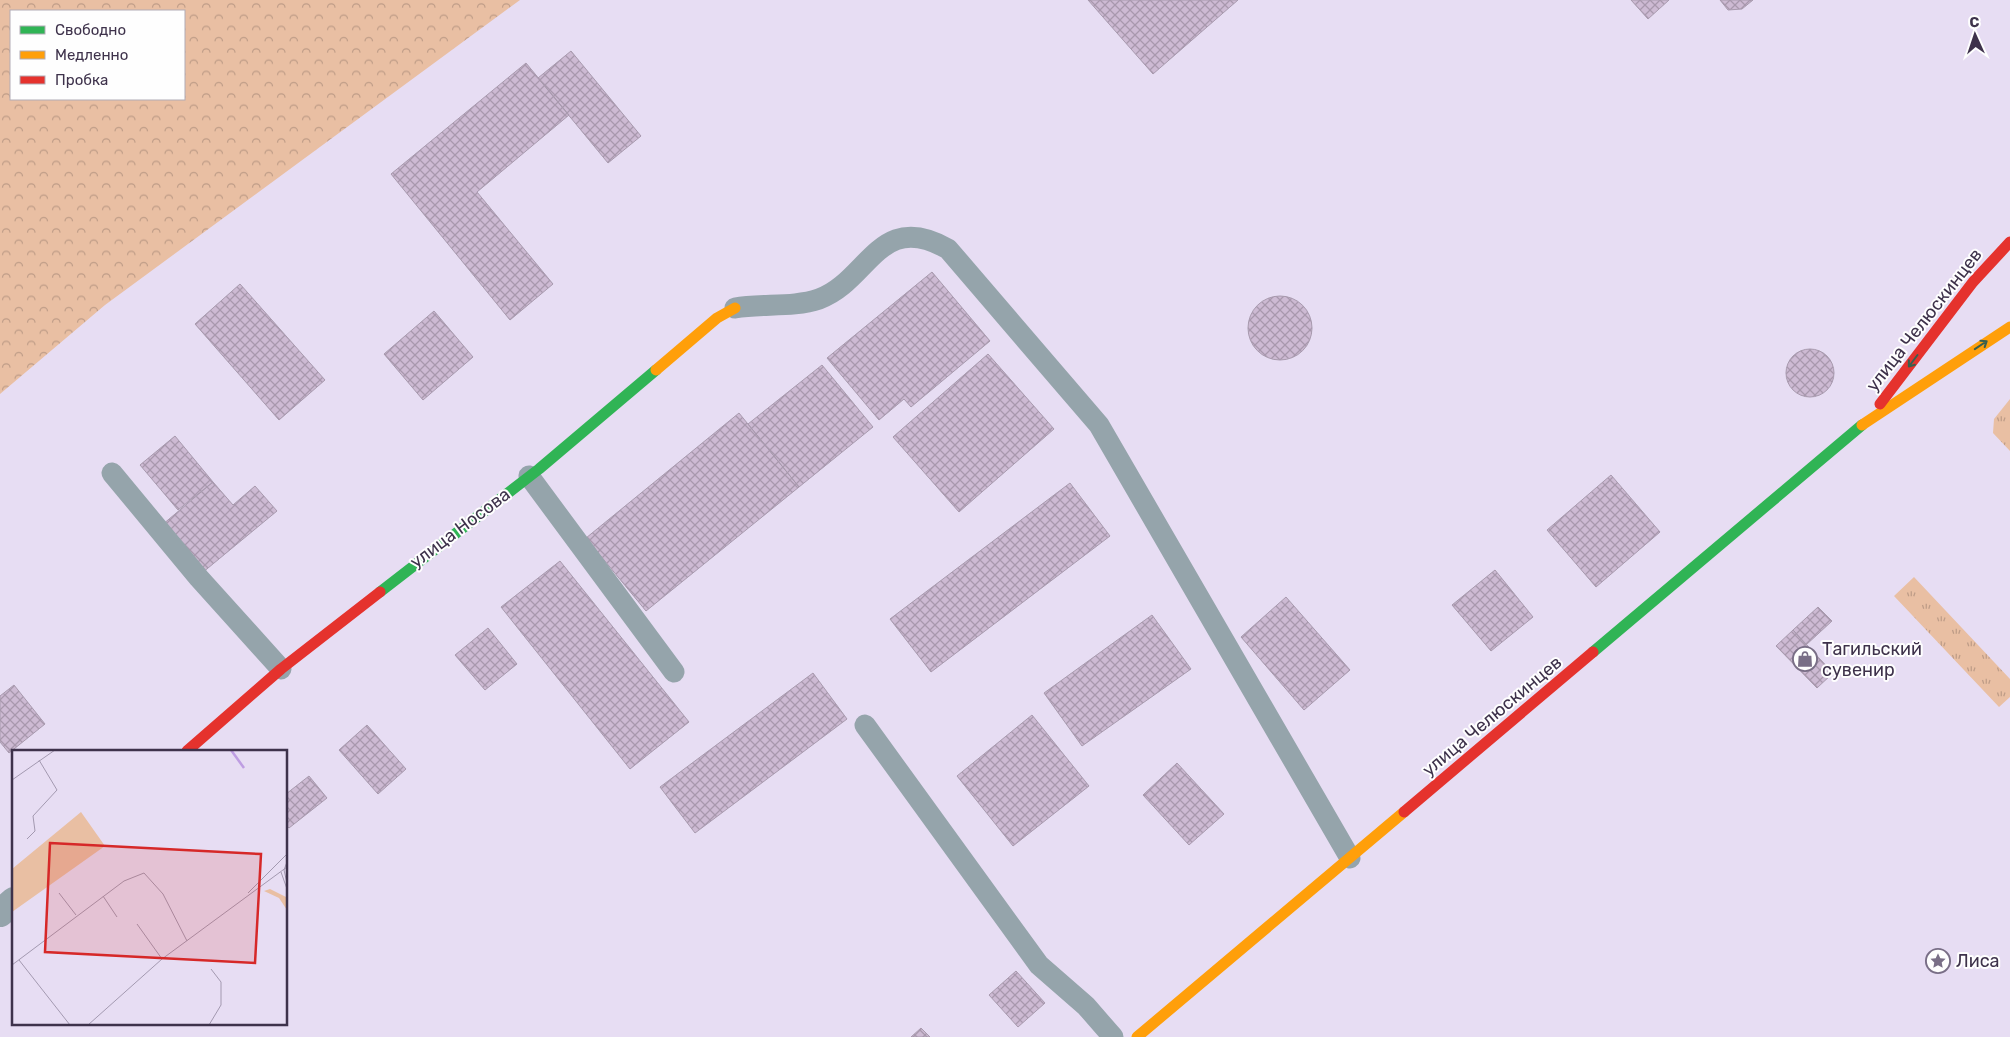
<svg xmlns="http://www.w3.org/2000/svg" width="2010" height="1037" font-family="Rubik,sans-serif">
	<style>
		.grass { fill: url(#grass-tufts) }
		.forest { fill: url(#forest-crowns); fill-rule: evenodd }
		.building { fill: url(#building-cross-hatch); stroke: #a89aae }
		.lines { fill: none; stroke-linecap: round; stroke-linejoin: round }
		.lane { stroke: #95a4ab; stroke-width: 21 }
		.street { stroke: #95a4ab; stroke-width: 28 }
		.fast { stroke: #30b455; stroke-width: 11 }
		.slow { stroke: #ff9f0a; stroke-width: 11 }
		.jam { stroke: #e5322d; stroke-width: 11 }
		.oneway { stroke: #39604e }
		.labels { text-anchor: middle; dominant-baseline: central; stroke-width: 4; stroke-linejoin: round; paint-order: stroke }
		.street-label { font-size: 18px; fill: #3e324b; stroke: #fefefe }
		.poi-label { font-size: 18px; fill: #3e324b; stroke: #fefefe; text-anchor: start }
		.inset-river { fill: none; stroke: #be9de2; stroke-width: 2.5 }
		.inset-road { fill: none; stroke: #a399b0; stroke-width: 1 }
		.view { fill: #d62828; fill-opacity: 0.15; stroke: #d62828; stroke-width: 2.5 }
		.inset-edge { fill: none; stroke: #3e324b; stroke-width: 2.5 }
	</style>
	<defs>
		<pattern id="grass-tufts" width="24" height="20" patternUnits="userSpaceOnUse" patternTransform="scale(1.25)"><rect width="24" height="20" fill="#e9bfa3"/><path d="M3 7l-1-3M5 7V3M7 7l1-3M15 17l-1-3M17 17v-4M19 17l1-3" fill="none" stroke="#be9c87"/></pattern>
		<pattern id="forest-crowns" width="20" height="18" patternUnits="userSpaceOnUse" patternTransform="scale(1.25)"><rect width="20" height="18" fill="#e9bfa3"/><path d="M2 6a3 3 0 1 1 6 0M12 15a3 3 0 1 1 6 0" fill="none" stroke="#be9c87"/></pattern>
		<pattern id="building-cross-hatch" width="8" height="8" patternUnits="userSpaceOnUse" patternTransform="scale(1.25)"><rect width="8" height="8" fill="#cdbad3"/><path d="M0 0l8 8M0 8l8-8" fill="none" stroke="#a898ad"/></pattern>
	</defs>
	<rect width="100%" height="100%" fill="#e7ddf3"/>
	<!-- grass -->
	<path class="grass" d="M 2010,399 L 2010,451 L 1993,433 L 1994,419 Z
		M 1914,577 L 2010,679 L 2010,697 L 1999,707 L 1894,596 Z"/>
	<!-- forest -->
	<path class="forest" d="M 0,0 L 520,0 L 105,305 L 0,394 ZM 11,11 L 184,11 L 184,99 L 11,99 Z"/>
	<!-- building -->
	<path class="building" d="M 1088,0 L 1238,0 L 1153,74 Z
		M 1631,0 L 1669,0 L 1648,19 Z
		M 1720,0 L 1753,0 L 1742,9 L 1728,10 Z
		M 571,51 L 641,136 L 608,163 L 538,78 Z
		M 526,63 L 569,115 L 477,192 L 553,284 L 510,320 L 391,174 Z
		M 932,272 L 990,341 L 911,407 L 904,399 L 879,420 L 827,358 Z
		M 240,284 L 325,380 L 279,420 L 195,324 Z
		M1248 328a32 32 0 1 1 64 0a32 32 0 1 1-64 0Z
		M 434,311 L 473,357 L 423,400 L 384,354 Z
		M1786 373a24 24 0 1 1 48 0a24 24 0 1 1-48 0Z
		M 988,354 L 1054,429 L 959,512 L 893,437 Z
		M 822,365 L 873,427 L 799,487 L 748,424 Z
		M 739,413 L 799,487 L 646,611 L 586,538 Z
		M 175,436 L 213,482 L 178,510 L 140,465 Z
		M 1611,475 L 1660,532 L 1596,587 L 1547,530 Z
		M 213,482 L 233,505 L 255,486 L 277,511 L 202,573 L 162,525 Z
		M 1070,483 L 1110,536 L 931,672 L 890,619 Z
		M 560,561 L 689,722 L 630,769 L 501,607 Z
		M 1495,570 L 1533,617 L 1491,651 L 1452,605 Z
		M 1286,597 L 1350,670 L 1304,710 L 1241,637 Z
		M 1818,607 L 1832,621 L 1806,645 L 1793,630 Z
		M 1152,615 L 1191,669 L 1082,746 L 1044,693 Z
		M 488,628 L 517,664 L 485,690 L 455,655 Z
		M 1793,630 L 1833,673 L 1817,688 L 1776,646 Z
		M 813,673 L 847,719 L 695,833 L 660,787 Z
		M 14,685 L 45,724 L 9,753 L 0,742 L 0,696 Z
		M 1032,715 L 1089,786 L 1013,846 L 957,776 Z
		M 367,725 L 406,769 L 378,794 L 339,750 Z
		M 1177,763 L 1224,814 L 1189,845 L 1143,795 Z
		M 309,776 L 327,798 L 289,828 L 286,825 L 286,794 Z
		M 1016,971 L 1045,1003 L 1018,1027 L 989,995 Z
		M 921,1028 L 930,1037 L 911,1037 Z"/>
	<g class="lines">
		<!-- lane -->
		<path class="lane" d="M 735,308 C 762,303 793,308 819,299 C 869,281 879,209 948,249 L 1099,425 L 1350,858
			M 112,473 L 199,578 L 281,669
			M 529,476 L 674,672
			M 865,725 L 1039,965 L 1086,1006 L 1113,1037"/>
		<!-- street -->
		<path class="street" d="M 0,913 L 14,901"/>
		<!-- fast -->
		<path class="fast" d="M 380,592 L 539,469 L 656,370
			M 1593,652 L 1862,425"/>
		<!-- slow -->
		<path class="slow" d="M 656,370 L 717,318 L 735,308
			M 1862,425 L 2010,327
			M 1137,1037 L 1404,812"/>
		<!-- jam -->
		<path class="jam" d="M 1880,404 L 1973,282 L 2010,242
			M 187,751 L 281,669 L 380,592
			M 1404,812 L 1593,652"/>
	</g>
	<!-- one-way arrows -->
	<defs><path id="oneway-shaft" d="M-6 0H5M1.5-3L5.5 0L1.5 3" fill="none" stroke-width="1.6" stroke-linecap="round" stroke-linejoin="round" transform="scale(1.25)"/></defs>
	<g class="oneway">
		<use href="#oneway-shaft" transform="translate(1981 345) rotate(-34)"/>
		<use href="#oneway-shaft" transform="translate(1913 361) rotate(127)"/>
	</g>
	<!-- icons -->
	<defs>
		<symbol id="shop-ring" viewBox="-11 -11 22 22"><circle r="9.5" fill="#fefefe" stroke="#796e86" stroke-width="1.5"/><path d="M-5-2.5h2.3a2.7 3.5 0 0 1 5.4 0H5L5.5 6h-11ZM-1.5-2.5h3a1.5 2.3 0 0 0-3 0Z" fill="#796e86"/></symbol>
		<symbol id="sight-ring" viewBox="-11 -11 22 22"><circle r="9.5" fill="#fefefe" stroke="#796e86" stroke-width="1.5"/><path d="M0-6L1.8-2.2L6-1.7L2.9 1.2L3.7 5.4L0 3.3L-3.7 5.4L-2.9 1.2L-6-1.7L-1.8-2.2Z" fill="#796e86"/></symbol>
	</defs>
	<g fill-rule="evenodd">
		<use href="#shop-ring" x="1791" y="645" width="28" height="28"/>
		<use href="#sight-ring" x="1924" y="947" width="28" height="28"/>
	</g>
	<g class="labels">
		<!-- street labels -->
		<g class="street-label">
			<text transform="translate(1924 320) rotate(-52)">улица Челюскинцев</text>
			<text transform="translate(460 528) rotate(-37)">улица Носова</text>
			<text transform="translate(1492 716) rotate(-40)">улица Челюскинцев</text>
		</g>
		<!-- poi labels -->
		<g class="poi-label">
			<text x="1822" y="649">Тагильский<tspan x="1822" dy="21">сувенир</tspan></text>
			<text x="1956" y="961">Лиса</text>
		</g>
	</g>
	<!-- overview -->
	<g transform="translate(12 750)">
		<rect width="275" height="275" fill="#e7ddf3"/>
		<path d="M 69,62 L 93,96 L 0,162 L 0,119 ZM 258,139 L 274,147 L 275,160 L 267,148 L 252,141 Z" fill="#e9bfa3"/>
		<path class="inset-river" d="M 219,0 L 232,18"/>
		<path class="inset-road" d="M 0,30 L 43,0M 15,89 L 23,81 L 21,66 L 45,40 L 27,10M 275,112 L 272,120 L 275,133M 269,122 L 275,139M 47,143 L 64,165M 236,143 L 275,104M 91,146 L 105,167M 125,174 L 150,209M 7,210 L 58,275M 0,215 L 112,131 L 132,123 L 151,144 L 175,191M 76,275 L 150,209 L 275,117M 197,275 L 209,255 L 209,232 L 199,219"/>
		<path class="view" d="M 38,93 L 249,104 L 243,213 L 33,202 Z"/>
		<rect width="275" height="275" class="inset-edge"/>
	</g>
	<!-- legend -->
	<rect x="10" y="10" width="175" height="90" fill="#fefefe" stroke="#b1acb6"/>
	<rect x="20" y="26" width="25" height="8" fill="#30b455" stroke="#b1acb6"/>
	<text x="55" y="35" font-size="15" fill="#3e324b">Свободно</text>
	<rect x="20" y="51" width="25" height="8" fill="#ff9f0a" stroke="#b1acb6"/>
	<text x="55" y="60" font-size="15" fill="#3e324b">Медленно</text>
	<rect x="20" y="76" width="25" height="8" fill="#e5322d" stroke="#b1acb6"/>
	<text x="55" y="85" font-size="15" fill="#3e324b">Пробка</text>
	<!-- north arrow -->
	<g transform="translate(1975 35) rotate(357)" stroke="#fefefe" stroke-width="4" paint-order="stroke">
	<path d="M0-4L9 19L0 12L-9 19Z" fill="#3e324b"/>
	<text y="-8" font-size="14" font-weight="bold" text-anchor="middle" fill="#3e324b">С</text>
	</g>
</svg>
